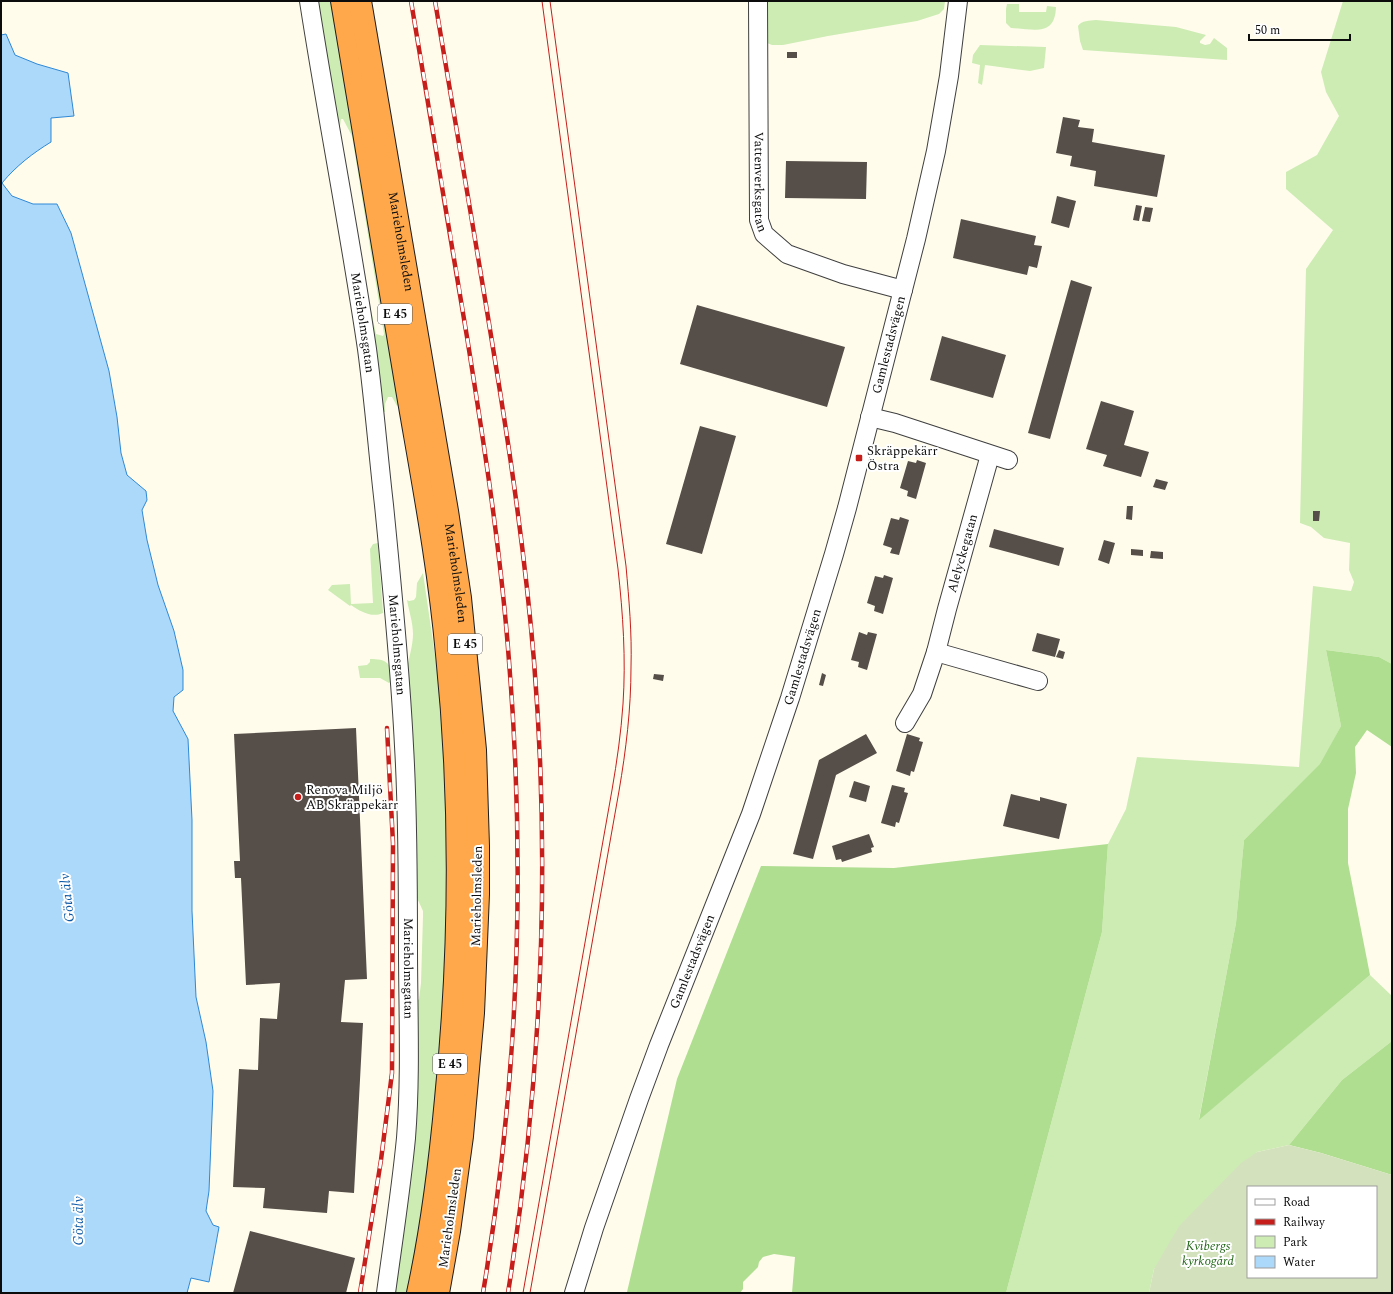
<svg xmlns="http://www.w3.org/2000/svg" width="1393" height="1294" font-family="Spectral,serif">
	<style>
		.green { fill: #cdecb3 }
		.forest { fill: #afde91 }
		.cemetery { fill: #d3e2bc; fill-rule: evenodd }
		.water { fill: #acd8fa; stroke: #2e89d6 }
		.building { fill: #564e48 }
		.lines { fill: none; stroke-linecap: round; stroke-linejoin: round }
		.minor-casing { stroke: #3f3f3f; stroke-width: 20 }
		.highway-casing { stroke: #1d1d1d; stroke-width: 24 }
		.minor { stroke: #fff; stroke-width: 18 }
		.highway { stroke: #fea84b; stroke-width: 22 }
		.tram { stroke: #c51e1b; stroke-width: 1 }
		.rail-casing { stroke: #c51e1b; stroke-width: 4.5 }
		.rail { stroke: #fff; stroke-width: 3; stroke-dasharray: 9; stroke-linecap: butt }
		.poi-dot { fill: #c51e1b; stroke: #fff; stroke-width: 1.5 }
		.labels { text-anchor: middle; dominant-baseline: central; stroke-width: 4; stroke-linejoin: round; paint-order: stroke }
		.shield { fill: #fff; stroke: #555; stroke-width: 1 }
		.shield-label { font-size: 12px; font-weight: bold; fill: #0c0c0c }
		.street-label { font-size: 13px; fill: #0c0c0c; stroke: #fff }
		.poi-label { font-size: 13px; fill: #0c0c0c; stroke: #fff; text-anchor: start }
		.park-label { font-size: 13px; font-style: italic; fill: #246819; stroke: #fff }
		.water-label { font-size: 14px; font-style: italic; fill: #0e5aa6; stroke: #fff }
	</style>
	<rect width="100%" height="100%" fill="#fffcec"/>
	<!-- green -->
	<path class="green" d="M 316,1 L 332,1 L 400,404 L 397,406 L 392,397 L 388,397 L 385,404 L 385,412 L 383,412 L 367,291 L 376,334 L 383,336 L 384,334 L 352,136 L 343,119 L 341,119 L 339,134 Z
		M 766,1 L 945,1 L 944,9 L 939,14 L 917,21 L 828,36 L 783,45 L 772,45 L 767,43 Z
		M 1343,1 L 1392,1 L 1392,664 L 1379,657 L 1326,650 L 1341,726 L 1321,764 L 1244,840 L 1236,923 L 1199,1119 L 1370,975 L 1392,996 L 1392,1041 L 1342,1080 L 1289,1145 L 1257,1152 L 1154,1269 L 1149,1293 L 1006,1293 L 1102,932 L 1108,844 L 1126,809 L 1137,757 L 1299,767 L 1313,586 L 1351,591 L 1354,582 L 1349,570 L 1350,543 L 1324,538 L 1311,527 L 1300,523 L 1306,269 L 1333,230 L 1286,189 L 1286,172 L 1317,155 L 1339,116 L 1326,92 L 1321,72 Z
		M 1007,4 L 1019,4 L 1019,12 L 1046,12 L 1047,6 L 1056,7 C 1055,37 1034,29 1011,28 L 1006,23 L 1006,9 Z
		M 1096,20 L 1176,27 L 1206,35 L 1200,41 L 1200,43 L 1205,45 L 1210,44 L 1214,38 L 1227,48 L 1227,60 L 1083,50 L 1080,41 L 1078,26 C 1082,20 1089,21 1096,20 Z
		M 980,45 L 1046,47 L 1044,68 L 1030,71 L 985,65 L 982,85 L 978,83 L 980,65 L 972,63 L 973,55 Z
		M 378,543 L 383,613 C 372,618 361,612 351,605 L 350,606 L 328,590 L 332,585 L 350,584 L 351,604 L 373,603 L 370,549 L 373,544 Z
		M 423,573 L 439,683 L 445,755 L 449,925 L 441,1062 L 422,1220 L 408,1293 L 394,1293 L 408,1200 L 416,1003 L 419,999 L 421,983 L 423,916 L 423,911 L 417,898 L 407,672 C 408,659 413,647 413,634 C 413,623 409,611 407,600 L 409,601 L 414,600 L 416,597 L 417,583 Z
		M 370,659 C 388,659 392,664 391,681 L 389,683 L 380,678 L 360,678 L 358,666 L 367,665 L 370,662 Z"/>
	<!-- forest -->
	<path class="forest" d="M 1326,650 L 1379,657 L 1392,664 L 1392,747 L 1367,730 L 1355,747 L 1356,773 L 1348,809 L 1348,863 L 1370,975 L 1199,1120 L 1236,923 L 1244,840 L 1320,764 L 1341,726 Z
		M 1108,844 L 1102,932 L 1006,1293 L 792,1293 L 795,1257 L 774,1254 L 763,1257 L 759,1262 L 758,1267 L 743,1282 L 743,1289 L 740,1293 L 627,1292 L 677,1079 L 761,866 L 894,868 Z
		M 1392,1041 L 1392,1175 L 1321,1153 L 1289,1145 L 1342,1080 Z"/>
	<!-- cemetery -->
	<path class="cemetery" d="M 1289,1145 L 1321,1153 L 1392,1175 L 1392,1293 L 1149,1293 L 1154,1269 L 1179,1226 L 1241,1163 L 1257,1152 ZM 1248,1187 L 1376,1187 L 1376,1277 L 1248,1277 Z"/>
	<!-- water -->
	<path class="water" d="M 6,34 L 15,55 L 37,64 L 68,73 L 74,116 L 51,118 L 51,142 C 33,153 16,166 2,183 L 12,196 L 33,204 L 57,204 L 71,233 L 109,371 L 117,417 L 121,453 L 127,475 L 146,491 L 147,500 L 142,510 L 147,540 L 158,585 L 174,631 L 183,670 L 183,690 L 174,697 L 173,711 L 188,739 L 192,820 L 192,911 L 196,997 L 206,1042 L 213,1091 L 209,1191 L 206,1211 L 213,1225 L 219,1227 L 209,1282 L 191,1278 L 187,1293 L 1,1293 L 1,35 Z"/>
	<!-- building -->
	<path class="building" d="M 787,52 L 797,52 L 797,58 L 787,58 Z
		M 1063,117 L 1080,120 L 1078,127 L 1094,129 L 1092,142 L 1165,155 L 1157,197 L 1094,186 L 1096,171 L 1070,166 L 1072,156 L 1056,153 Z
		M 786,161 L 867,162 L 866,199 L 785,198 Z
		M 1057,196 L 1076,201 L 1069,228 L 1051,223 Z
		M 1136,205 L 1142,206 L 1139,221 L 1133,220 Z
		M 1145,207 L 1153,208 L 1150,222 L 1142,221 Z
		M 961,219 L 1036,236 L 1034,245 L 1042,246 L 1037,268 L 1029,266 L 1027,275 L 953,258 Z
		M 1071,280 L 1092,287 L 1050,439 L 1028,433 Z
		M 697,305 L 845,347 L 827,407 L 680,364 Z
		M 942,336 L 1006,355 L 993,398 L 930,380 Z
		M 1101,401 L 1134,411 L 1124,445 L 1149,452 L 1141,477 L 1103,466 L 1107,455 L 1086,449 Z
		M 700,426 L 736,436 L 702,554 L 666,544 Z
		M 917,460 L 926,463 L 916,499 L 907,496 L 908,491 L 900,488 L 908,461 L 916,463 Z
		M 1156,479 L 1168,482 L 1165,490 L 1153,487 Z
		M 1127,506 L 1133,506 L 1132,520 L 1126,519 Z
		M 1313,511 L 1320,511 L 1319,521 L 1313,521 Z
		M 900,517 L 909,520 L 899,555 L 890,553 L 892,548 L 883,545 L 891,518 L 899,520 Z
		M 994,529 L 1064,548 L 1059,566 L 989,547 Z
		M 1104,540 L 1115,543 L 1109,564 L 1098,560 Z
		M 1131,549 L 1143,550 L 1143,556 L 1131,555 Z
		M 1151,551 L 1163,552 L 1163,559 L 1150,558 Z
		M 884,575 L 893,578 L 883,614 L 874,611 L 875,606 L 867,603 L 875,576 L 883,578 Z
		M 859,632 L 867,635 L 868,632 L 877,634 L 867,670 L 858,667 L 859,662 L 851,660 Z
		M 1037,633 L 1060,639 L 1055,657 L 1032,651 Z
		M 1059,650 L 1065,652 L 1063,659 L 1056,657 Z
		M 822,673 L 826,675 L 823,686 L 819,685 Z
		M 654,674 L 664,675 L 663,681 L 653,679 Z
		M 356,728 L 367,979 L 345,980 L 341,1022 L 363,1023 L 354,1193 L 329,1191 L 327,1213 L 263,1208 L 265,1188 L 233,1187 L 239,1069 L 258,1070 L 260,1018 L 277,1019 L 280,983 L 246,985 L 241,878 L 235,878 L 234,861 L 240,861 L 234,734 Z
		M 866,734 L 877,753 L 836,775 L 813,859 L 793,854 L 819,760 Z
		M 907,734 L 920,738 L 919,741 L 923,742 L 914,772 L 911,771 L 910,776 L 896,771 Z
		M 854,781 L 870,786 L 866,802 L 849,797 Z
		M 892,785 L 905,788 L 904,792 L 908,793 L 899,823 L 896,822 L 895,827 L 881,823 Z
		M 1011,794 L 1040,801 L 1040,797 L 1067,804 L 1059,839 L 1003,826 Z
		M 869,834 L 874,847 L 871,848 L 872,852 L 842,862 L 841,859 L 836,860 L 832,846 Z
		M 250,1231 L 355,1258 L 346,1293 L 233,1293 Z"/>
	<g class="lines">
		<defs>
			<g id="minor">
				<path id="s1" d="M 309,1 C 327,117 350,233 367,349 C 374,401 378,453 384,505 C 392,585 400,665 404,746 C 408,813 408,881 408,948 C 408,1011 411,1075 406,1138 C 401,1190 393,1241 386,1293"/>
				<path id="s2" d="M 758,1 L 759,220 L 764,234 L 787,254 L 843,274 L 903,290"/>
				<path d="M 870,417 L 895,423 L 1008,460"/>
				<path d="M 936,652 L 1038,681"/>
				<path id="s3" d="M 905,723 L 922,694 L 936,652 L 947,609 L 990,455"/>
				<path id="s4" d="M 574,1293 L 594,1228 L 639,1099 L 659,1045 L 751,814 L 790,698 L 834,554 L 847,508 L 916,239 L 936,151 L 949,76 L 958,1"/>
			</g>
			<g id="highway">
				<path d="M 342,1 C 363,130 386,259 407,389 C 422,477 439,565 447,654 C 462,802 461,951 446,1099 C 440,1164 432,1229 418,1293"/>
				<path id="s5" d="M 360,1 L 447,511 L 460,598 L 475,750 L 478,846 L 478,894 L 473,1013 L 462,1136 L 449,1231 L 438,1293"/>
			</g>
		</defs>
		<!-- minor casing -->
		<use href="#minor" class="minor-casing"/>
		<!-- highway casing -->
		<use href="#highway" class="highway-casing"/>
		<!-- minor -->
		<use href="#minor" class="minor"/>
		<!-- highway -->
		<use href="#highway" class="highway"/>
		<!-- tram -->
		<path class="tram" d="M 523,1293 L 612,790 C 617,761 621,733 623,704 C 626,659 623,614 618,569 L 542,1
			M 530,1293 L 619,791 C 626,750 631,709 631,667 C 632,633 629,600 626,566 L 550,1"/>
		<defs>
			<path id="rail" d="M 411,1 C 430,113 449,225 467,337 C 484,444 501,552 509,661 C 526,871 518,1084 483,1293
				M 435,1 C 448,76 460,152 473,227 C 497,371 522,515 534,661 C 551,872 541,1084 508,1293
				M 360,1293 L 381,1160 L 392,1073 L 393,843 L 387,728"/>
		</defs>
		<!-- rail casing -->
		<use href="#rail" class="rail-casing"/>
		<!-- rail -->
		<use href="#rail" class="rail"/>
	</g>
	<!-- markers -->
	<g class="poi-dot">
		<rect x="855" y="454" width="8" height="8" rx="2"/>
		<circle cx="298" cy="797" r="4"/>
	</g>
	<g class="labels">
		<!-- shield labels -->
		<g class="shield">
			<rect x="378" y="304" width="34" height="20" rx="3"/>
			<rect x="448" y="634" width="34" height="20" rx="3"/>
			<rect x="433" y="1054" width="34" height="20" rx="3"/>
		</g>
		<g class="shield-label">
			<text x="395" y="314">E 45</text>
			<text x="465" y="644">E 45</text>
			<text x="450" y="1064">E 45</text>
		</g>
		<!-- street labels -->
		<g class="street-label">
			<text stroke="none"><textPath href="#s2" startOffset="181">Vattenverksgatan</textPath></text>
			<text stroke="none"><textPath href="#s5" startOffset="244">Marieholmsleden</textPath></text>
			<text stroke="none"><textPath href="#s1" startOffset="326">Marieholmsgatan</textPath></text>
			<text stroke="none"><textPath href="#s4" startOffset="1000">Gamlestadsvägen</textPath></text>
			<text stroke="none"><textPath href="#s3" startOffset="180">Alelyckegatan</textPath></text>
			<text stroke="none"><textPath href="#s5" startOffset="580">Marieholmsleden</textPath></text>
			<text stroke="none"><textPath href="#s1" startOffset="650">Marieholmsgatan</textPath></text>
			<text stroke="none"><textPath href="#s4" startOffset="676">Gamlestadsvägen</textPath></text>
			<text transform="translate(477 896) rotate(-89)">Marieholmsleden</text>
			<text stroke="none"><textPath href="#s4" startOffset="352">Gamlestadsvägen</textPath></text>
			<text stroke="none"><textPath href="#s1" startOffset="974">Marieholmsgatan</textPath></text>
			<text transform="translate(450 1218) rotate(-82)">Marieholmsleden</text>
		</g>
		<!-- poi labels -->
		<g class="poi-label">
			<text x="867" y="451">Skräppekärr<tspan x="867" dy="15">Östra</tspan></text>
			<text x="306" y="790">Renova Miljö<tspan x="306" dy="15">AB Skräppekärr</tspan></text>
		</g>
		<!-- park labels -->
		<g class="park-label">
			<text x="1208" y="1246">Kvibergs<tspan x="1208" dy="15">kyrkogård</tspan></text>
		</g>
		<!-- water labels -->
		<g class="water-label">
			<text transform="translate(67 898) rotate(-96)">Göta älv</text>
			<text transform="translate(78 1221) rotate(-90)">Göta älv</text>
		</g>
	</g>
	<!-- border -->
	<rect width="1393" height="1294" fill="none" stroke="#0c0c0c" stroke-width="4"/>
	<!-- legend -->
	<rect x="1247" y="1186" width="130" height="92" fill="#ffffff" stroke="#9e9e9e"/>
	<rect x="1255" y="1199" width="20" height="6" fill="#ffffff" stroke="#9e9e9e"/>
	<text x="1283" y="1206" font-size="12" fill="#0c0c0c">Road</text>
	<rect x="1255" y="1219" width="20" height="6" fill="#c51e1b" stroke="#9e9e9e"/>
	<text x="1283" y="1226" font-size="12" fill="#0c0c0c">Railway</text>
	<rect x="1255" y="1236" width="20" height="12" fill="#cdecb3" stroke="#9e9e9e"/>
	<text x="1283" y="1246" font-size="12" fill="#0c0c0c">Park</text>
	<rect x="1255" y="1256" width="20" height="12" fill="#acd8fa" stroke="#9e9e9e"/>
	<text x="1283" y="1266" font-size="12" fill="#0c0c0c">Water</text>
	<!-- scale -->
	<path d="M1249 34v6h101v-6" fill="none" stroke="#0c0c0c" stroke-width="2"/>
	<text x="1255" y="34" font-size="12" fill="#0c0c0c" stroke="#ffffff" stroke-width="3" paint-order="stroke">50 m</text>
</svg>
